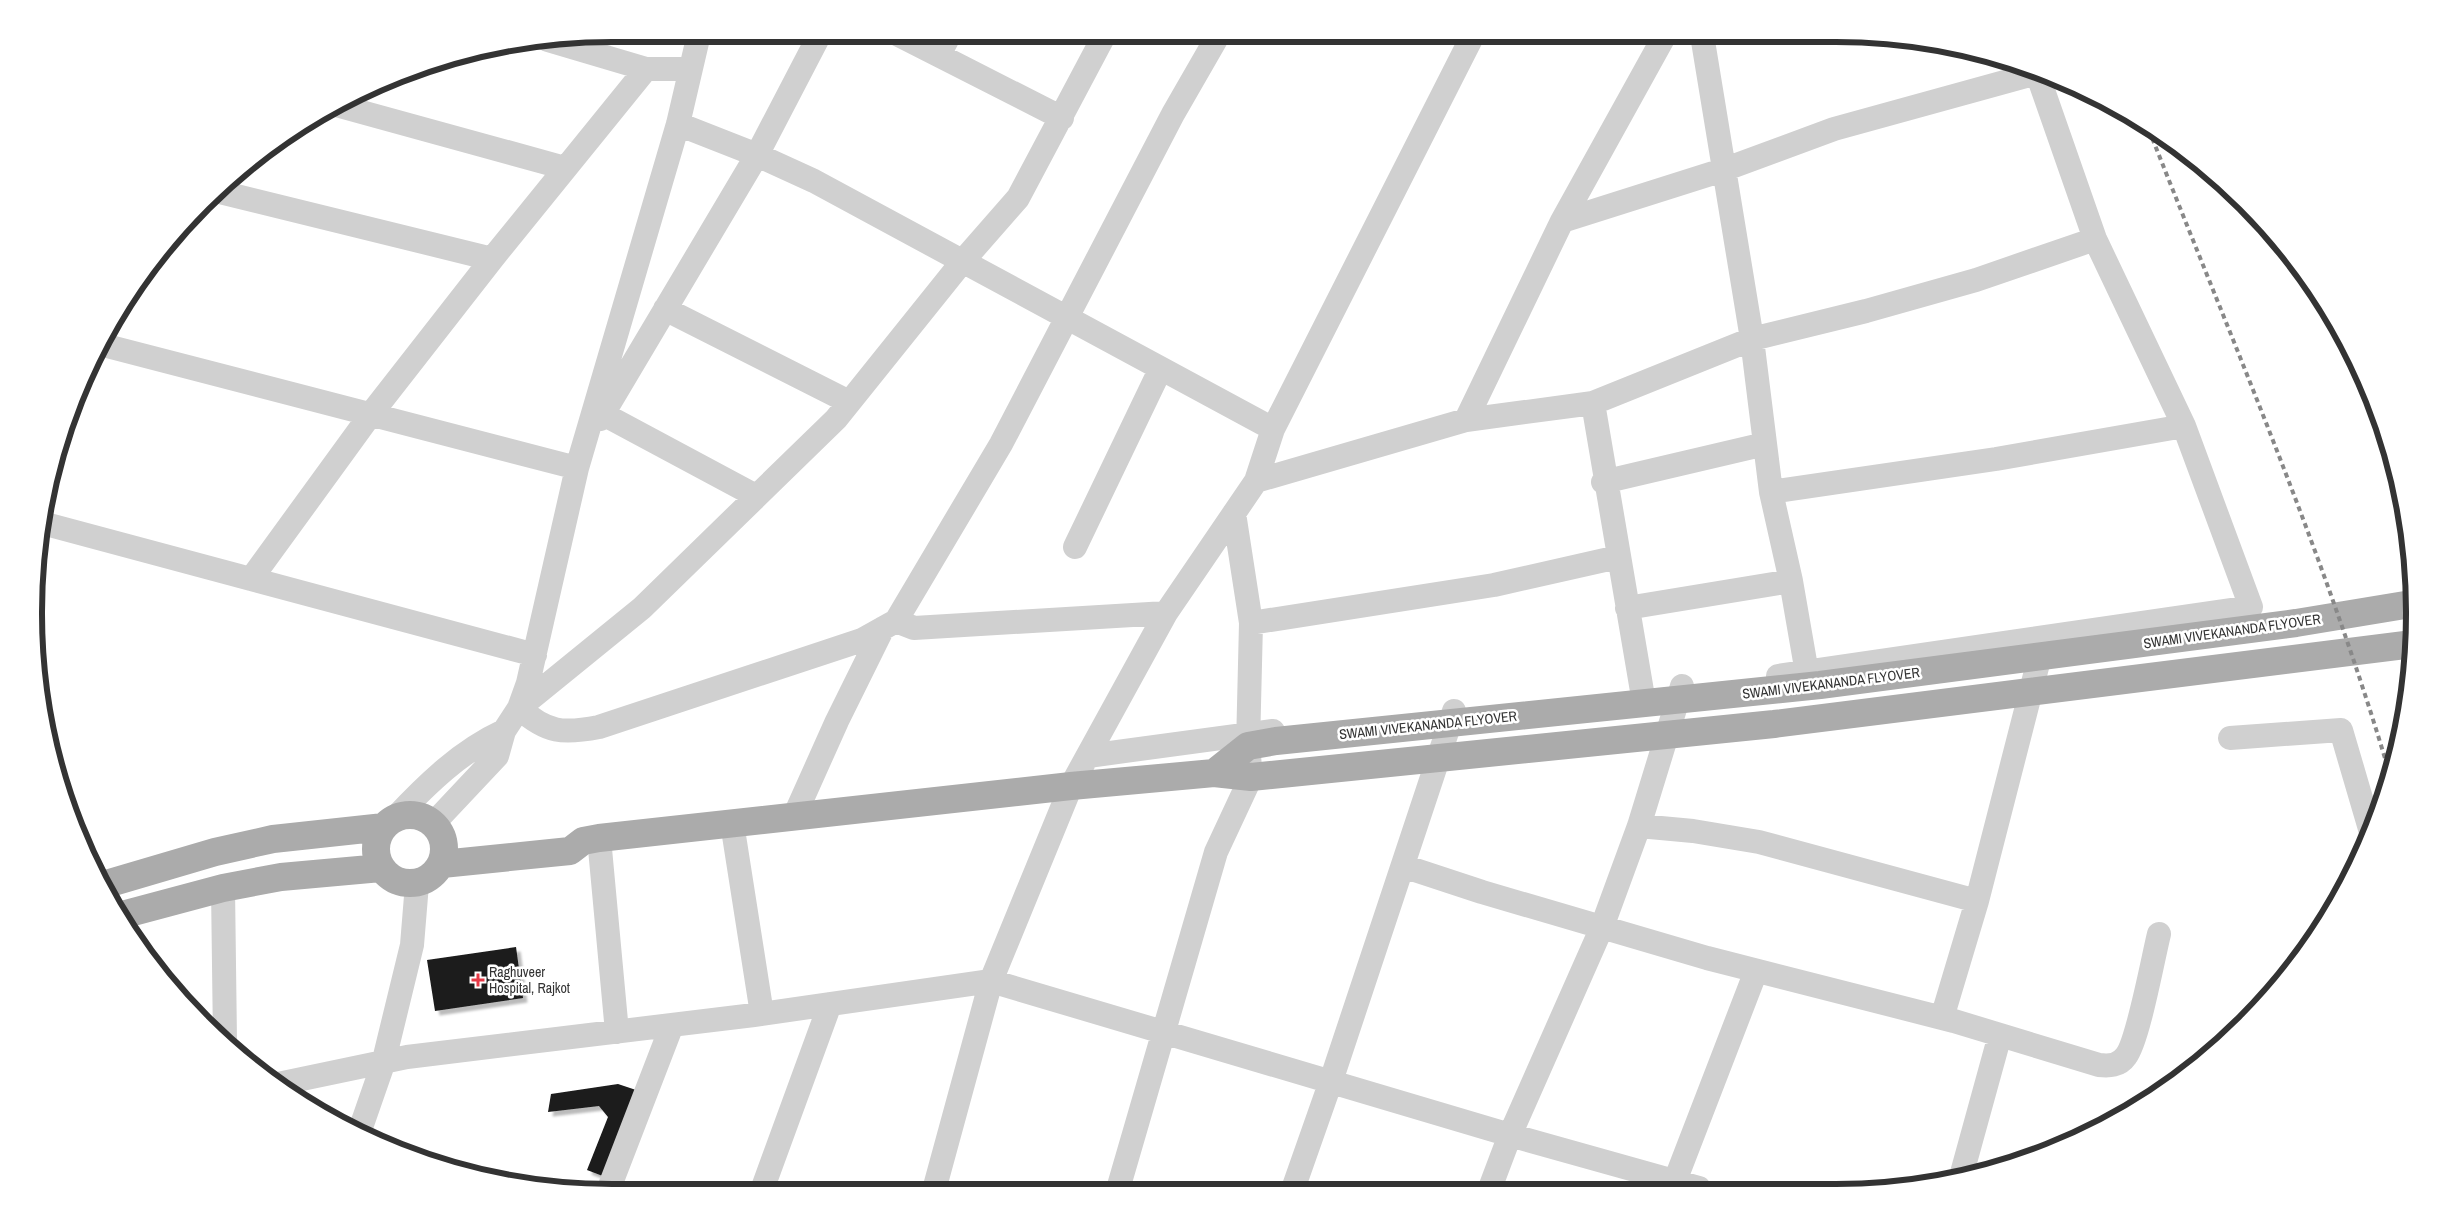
<svg xmlns="http://www.w3.org/2000/svg" width="2448" height="1226" font-family="'Archivo Narrow',sans-serif">
	<style>
		.building { fill: #1a1a1a; filter: url(#shadow) }
		.lines { fill: none; stroke-linecap: round; stroke-linejoin: round }
		.minor { stroke: #d0d0d0; stroke-width: 24 }
		.major { stroke: #ababab; stroke-width: 28 }
		.rail { stroke: #888; stroke-width: 4; stroke-dasharray: 5 4; stroke-linecap: butt }
		.poi-dot { fill: #e63946; stroke: #fff; stroke-width: 2 }
		.labels { text-anchor: middle; dominant-baseline: central; stroke-width: 5; stroke-linejoin: round; paint-order: stroke }
		.street-label { font-size: 14px; fill: #333; stroke: #fff }
		.poi-label { font-size: 14px; fill: #333; stroke: #fff; text-anchor: start }
		.rim { fill: none; stroke: #333; stroke-width: 6 }
	</style>
	<defs>
		<filter id="shadow"><feDropShadow dx="4.5" dy="4.5" stdDeviation="1" flood-color="#0004"/></filter>
	</defs>
	<rect width="100%" height="100%" fill="#fff"/>
	<!-- building -->
	<path class="building" d="M 516,947 L 523,998 L 435,1011 L 427,960 Z
		M 618,1084 L 639,1091 L 608,1178 L 587,1170 L 608,1117 L 599,1106 L 548,1112 L 551,1094 Z"/>
	<g class="lines">
		<!-- minor -->
		<path class="minor" d="M 897,34 L 1062,118
			M 1105,34 L 1018,198 L 962,262 L 836,419 L 642,608 L 519,708 C 547,733 563,734 599,727 L 862,640 L 896,621 L 1001,444 L 1173,114 L 1219,34
			M 1702,35 L 1752,339 L 1771,492 L 1791,581 L 1807,673
			M 548,40 L 646,69 L 690,69
			M 939,55 L 950,34
			M 336,105 L 565,168
			M 678,124 L 757,155 L 814,181 L 1273,429
			M 220,192 L 492,259
			M 1562,221 L 1723,170 L 1834,129 L 2037,73
			M 665,309 L 849,402
			M 103,345 L 577,468
			M 1593,403 L 1642,691
			M 603,414 L 756,496
			M 600,419 L 757,155 L 820,34
			M 1466,420 L 1562,221 L 1665,35
			M 1256,481 L 1466,420 L 1593,403 L 1752,339 L 1866,311 L 1976,280 L 2095,239
			M 1603,482 L 1765,444
			M 1771,492 L 1996,459 L 2184,426
			M 42,523 L 535,655
			M 1075,547 L 1160,370
			M 251,579 L 371,414 L 492,259 L 646,69
			M 1627,608 L 1791,581
			M 896,621 L 914,628 L 1166,613
			M 1251,623 L 1494,585 L 1618,557
			M 1778,676 L 2251,607 L 2184,426 L 2095,239 L 2037,73
			M 2230,738 L 2341,730 L 2370,829
			M 1088,756 L 1273,731
			M 396,817 C 428,783 461,751 504,731
			M 794,817 L 837,721 L 883,628
			M 732,823 L 762,1014
			M 433,824 L 497,756 L 504,731 L 519,708 L 528,683 L 577,468 L 678,124 L 699,34
			M 1639,826 L 1693,831 L 1759,842 L 1977,901
			M 599,838 L 617,1032
			M 1403,866 L 1482,892 L 1707,958 L 1954,1021 L 2099,1065 C 2109,1066 2119,1066 2126,1056 C 2138,1041 2153,958 2159,934
			M 223,888 L 225,1041
			M 1942,1018 L 1977,901 L 2044,640
			M 278,1084 L 407,1057 L 754,1015 L 991,981 L 1510,1135 L 1699,1188
			M 359,1133 L 383,1064 L 412,945 L 417,884
			M 1962,1173 L 2000,1035
			M 1675,1181 L 1756,971
			M 1490,1188 L 1510,1135 L 1602,927 L 1639,826 L 1682,686
			M 1118,1189 L 1216,852 L 1251,777 L 1248,746 L 1251,623 L 1234,513
			M 1293,1189 L 1331,1081 L 1454,711
			M 762,1190 L 830,1004
			M 934,1190 L 991,981 L 1071,786 L 1166,613 L 1256,481 L 1273,429 L 1473,35
			M 608,1191 L 672,1025"/>
		<!-- major -->
		<path class="major" d="M 1214,773 L 1248,746 L 1276,741 L 1820,685 L 2296,623 L 2411,604
			M376 849a34 34 0 1 1 68 0a34 34 0 1 1-68 0Z
			M 442,864 L 570,851 L 583,841 L 599,838 L 1071,786 L 1214,773 L 1251,777 L 1774,724 L 2413,644
			M 103,885 L 215,852 L 273,839 L 384,827
			M 122,915 L 223,888 L 281,877 L 381,868"/>
		<!-- rail -->
		<path class="rail" d="M 2149,130 C 2233,343 2325,555 2390,775"/>
	</g>
	<!-- markers -->
	<path class="poi-dot" d="M475.5 972.5h5v5h5v5h-5v5h-5v-5h-5v-5h5z"/>
	<g class="labels">
		<!-- street labels -->
		<g class="street-label">
			<text transform="translate(2232 631) rotate(-8)">SWAMI VIVEKANANDA FLYOVER</text>
			<text transform="translate(1831 683) rotate(-7)">SWAMI VIVEKANANDA FLYOVER</text>
			<text transform="translate(1428 725) rotate(-6)">SWAMI VIVEKANANDA FLYOVER</text>
		</g>
		<!-- poi labels -->
		<g class="poi-label">
			<text x="489" y="972">Raghuveer<tspan x="489" dy="16">Hospital, Rajkot</tspan></text>
		</g>
	</g>
	<!-- crop -->
	<path d="M0 0H2448V1226H0ZM612 42H1836A570 570 0 0 1 2406 612V614A570 570 0 0 1 1836 1184H612A570 570 0 0 1 42 614V612A570 570 0 0 1 612 42Z" fill="#fff" fill-rule="evenodd"/>
	<path class="rim" d="M612 42H1836A570 570 0 0 1 2406 612V614A570 570 0 0 1 1836 1184H612A570 570 0 0 1 42 614V612A570 570 0 0 1 612 42Z"/>
</svg>
